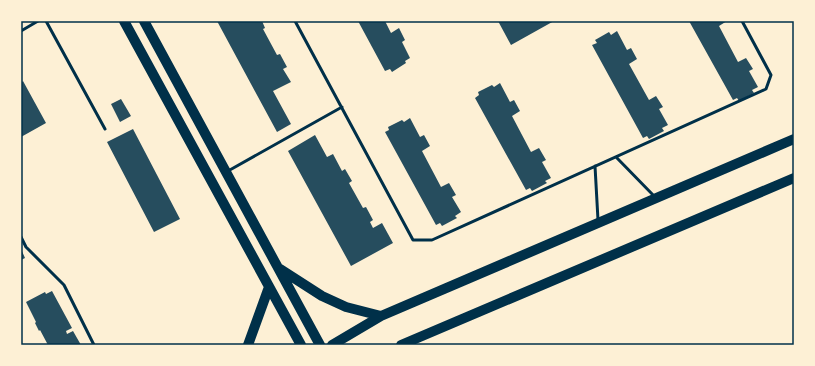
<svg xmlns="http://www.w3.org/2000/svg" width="815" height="366" font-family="'Source Sans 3',sans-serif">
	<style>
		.building { fill: #264d5e }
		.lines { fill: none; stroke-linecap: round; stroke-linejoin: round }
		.service { stroke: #003049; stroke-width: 3 }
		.primary { stroke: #003049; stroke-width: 10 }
		.neatline { fill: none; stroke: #003049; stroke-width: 1.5 }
	</style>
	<rect width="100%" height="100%" fill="#fdf0d5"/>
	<!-- building -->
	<path class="building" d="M 217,21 L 262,21 L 265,28 L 263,29 L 277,55 L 280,54 L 287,67 L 283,69 L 291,82 L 273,91 L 291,124 L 277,132 Z
		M 358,21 L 385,21 L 391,33 L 399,28 L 405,40 L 402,42 L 410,58 L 405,61 L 406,63 L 392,72 L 390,69 L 385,71 Z
		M 498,21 L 554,21 L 511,45 Z
		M 689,21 L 727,21 L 719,26 L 738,62 L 746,58 L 753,69 L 749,71 L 758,87 L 752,90 L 754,93 L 739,101 L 737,98 L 733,100 Z
		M 617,31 L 627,50 L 631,48 L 637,59 L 629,64 L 649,100 L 656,96 L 663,107 L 659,109 L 668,125 L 662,128 L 664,131 L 649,139 L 647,136 L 643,138 L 592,45 L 597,43 L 595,40 L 609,32 L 611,35 Z
		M 23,81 L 46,123 L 21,137 L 21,83 Z
		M 500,83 L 510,102 L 514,100 L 520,111 L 512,116 L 531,152 L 539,148 L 546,160 L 542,162 L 551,178 L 545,181 L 547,183 L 532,191 L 530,188 L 526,190 L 475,98 L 479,95 L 478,92 L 492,85 L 494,87 Z
		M 121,99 L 131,116 L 120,122 L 111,104 Z
		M 410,118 L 420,137 L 424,135 L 430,146 L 422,151 L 441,187 L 449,183 L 456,195 L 452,197 L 461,212 L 455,216 L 457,218 L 442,226 L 440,223 L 436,225 L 385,132 L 389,130 L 388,127 L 402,120 L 404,122 Z
		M 133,129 L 180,219 L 154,232 L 107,142 Z
		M 315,135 L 327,157 L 333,154 L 342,171 L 345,169 L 352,181 L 349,183 L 363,208 L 366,207 L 373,220 L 370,222 L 373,228 L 382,223 L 393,243 L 351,266 L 288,151 Z
		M 21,249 L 25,258 L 21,260 Z
		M 52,291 L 72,328 L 66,331 L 67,334 L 73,331 L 81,345 L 48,345 L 40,330 L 39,331 L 35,323 L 36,322 L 26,302 L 45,292 L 46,294 Z"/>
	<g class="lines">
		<!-- service -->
		<path class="service" d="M 46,21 L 105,129
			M 295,21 L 413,240 L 432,240 L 766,89 L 771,75 L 742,21
			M 21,31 L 38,21
			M 616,157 L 655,197
			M 595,166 L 598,220
			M 228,171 L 342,107
			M 21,237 L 26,247 L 64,285 L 94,345"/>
		<!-- primary -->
		<path class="primary" d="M 124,21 L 301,345
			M 144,21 L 320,345
			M 280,269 L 322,296 L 346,307 L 381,316
			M 248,345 L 269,287
			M 332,345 L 381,316 L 794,139
			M 401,345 L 794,178"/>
	</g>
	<!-- border -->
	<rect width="815" height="366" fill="none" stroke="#fdf0d5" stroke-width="44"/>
	<rect x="22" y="22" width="771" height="322" class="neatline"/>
</svg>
